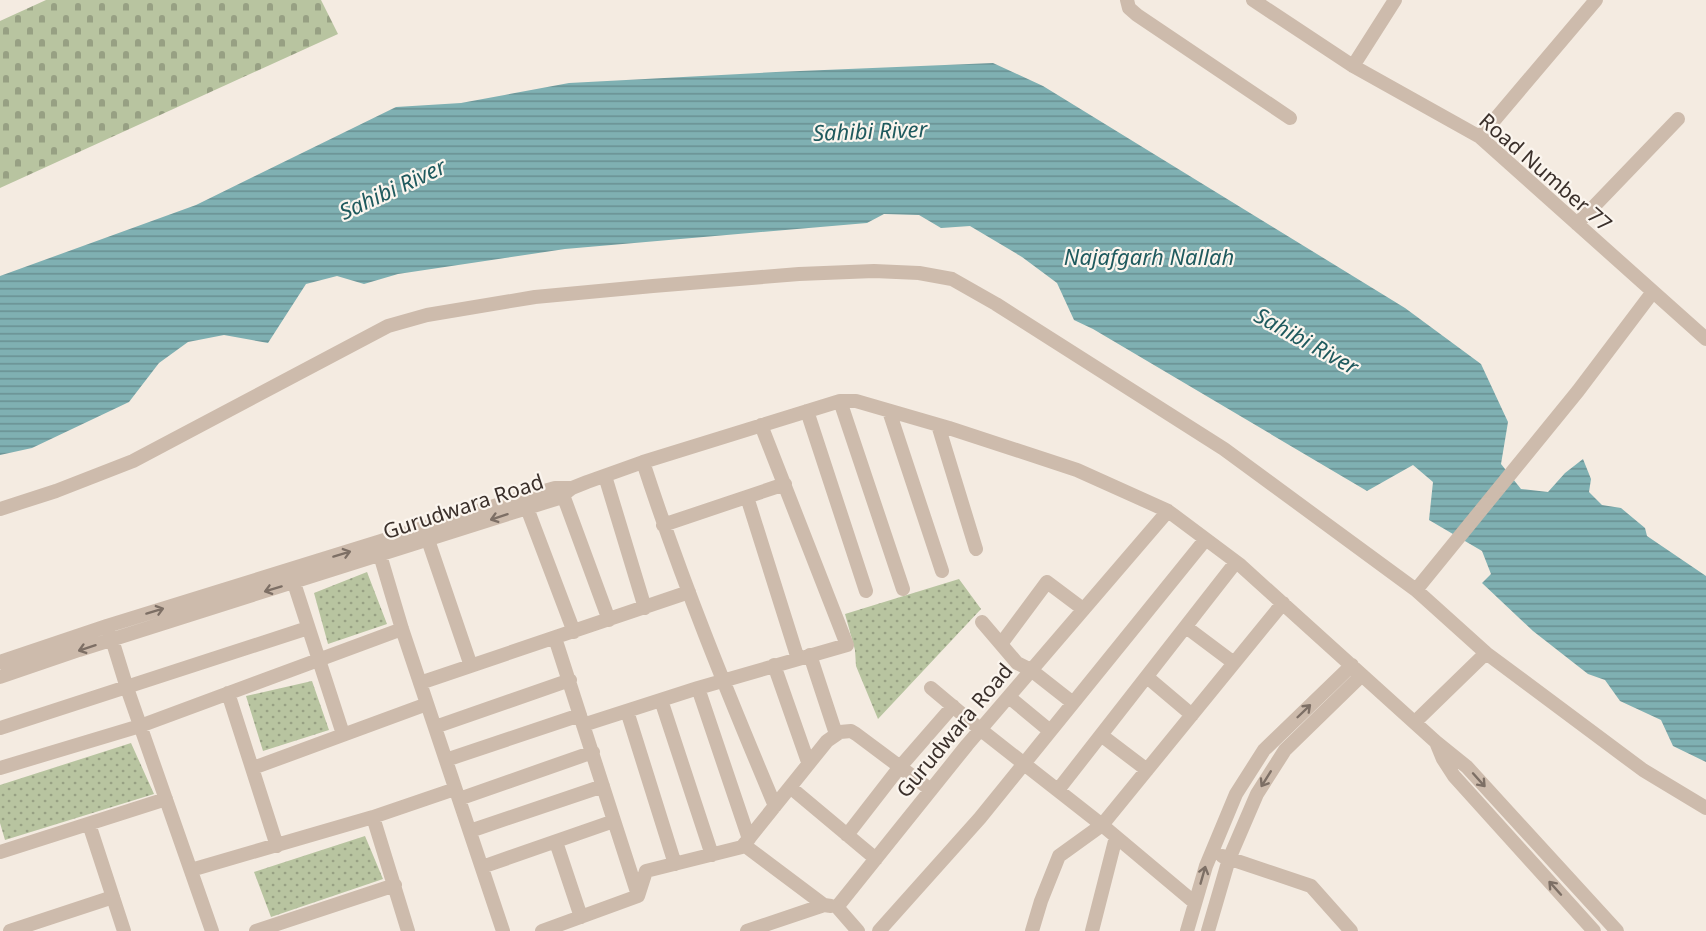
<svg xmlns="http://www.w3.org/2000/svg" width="1706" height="931" font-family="'Noto Sans',sans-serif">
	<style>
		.cemetery { fill: url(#cemetery-stones) }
		.park { fill: url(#park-dots) }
		.water { fill: url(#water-rules) }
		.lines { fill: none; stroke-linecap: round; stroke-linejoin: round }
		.minor { stroke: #cdbbac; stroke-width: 14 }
		.oneway { stroke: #7d6f65 }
		.labels { text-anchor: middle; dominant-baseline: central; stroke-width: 4.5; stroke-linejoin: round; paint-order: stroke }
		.street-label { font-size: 21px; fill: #3b302b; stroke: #fbf5ee }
		.water-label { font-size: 22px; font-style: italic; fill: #1f5a5e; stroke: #fbf5ee }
	</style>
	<defs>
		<pattern id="cemetery-stones" width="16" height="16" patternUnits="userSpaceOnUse" patternTransform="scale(1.5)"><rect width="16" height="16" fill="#b8c4a0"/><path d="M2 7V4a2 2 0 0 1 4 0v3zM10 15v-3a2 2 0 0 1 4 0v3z" fill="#97a083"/></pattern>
		<pattern id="park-dots" width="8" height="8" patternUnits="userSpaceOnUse" patternTransform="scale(1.5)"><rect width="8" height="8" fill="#b8c4a0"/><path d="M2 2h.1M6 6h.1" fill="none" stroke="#97a083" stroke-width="1.8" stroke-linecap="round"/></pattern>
		<pattern id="water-rules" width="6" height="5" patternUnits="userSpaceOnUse" patternTransform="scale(1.5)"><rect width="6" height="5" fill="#7fb0b2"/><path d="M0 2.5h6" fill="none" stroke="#699091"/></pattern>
	</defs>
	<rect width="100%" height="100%" fill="#f4ebe1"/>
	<!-- cemetery -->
	<path class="cemetery" d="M 46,0 L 321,0 L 338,34 L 0,188 L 0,21 Z"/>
	<!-- park -->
	<path class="park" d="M 367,572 L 387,624 L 328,644 L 314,593 Z
		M 959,579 L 981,609 L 878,719 L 856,666 L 855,650 L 845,614 Z
		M 312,681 L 329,730 L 263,751 L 246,696 Z
		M 131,743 L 154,794 L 5,840 L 0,823 L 0,785 Z
		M 365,836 L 383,879 L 271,917 L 254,872 Z"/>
	<!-- water -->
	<path class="water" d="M 993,63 L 1043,86 L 1405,308 L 1481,364 L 1508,422 L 1501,464 L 1521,489 L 1548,492 L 1565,473 L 1583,459 L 1591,479 L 1589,492 L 1602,505 L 1621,508 L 1645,528 L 1647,536 L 1706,576 L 1706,762 L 1673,746 L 1661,720 L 1620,701 L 1605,680 L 1588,674 L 1533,631 L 1482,583 L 1491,574 L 1482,551 L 1429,520 L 1433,482 L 1413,465 L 1367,491 L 1093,329 L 1074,320 L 1057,283 L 1022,257 L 970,226 L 941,228 L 919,215 L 884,214 L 867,223 L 565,249 L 398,274 L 364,284 L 337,276 L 306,284 L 268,343 L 224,335 L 188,342 L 159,363 L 129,402 L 32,448 L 0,455 L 0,276 L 196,205 L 396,107 L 461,103 L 569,83 L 776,72 Z"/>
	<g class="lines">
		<!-- minor -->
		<path class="minor" d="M 1127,0 L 1129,8 L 1137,15 L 1290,118
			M 1253,0 L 1353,66 L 1480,137 L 1706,339
			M 1353,66 L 1395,0
			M 1480,137 L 1596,0
			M 1577,224 L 1678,119
			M 840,401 L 903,589
			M 807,411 L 866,591
			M 889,411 L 942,571
			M 938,425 L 976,549
			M 643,462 C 681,579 727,692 775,806
			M 605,476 L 645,608
			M 563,495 L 609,620
			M 747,497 L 798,659
			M 527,508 L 574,632
			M 0,509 L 56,491 L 133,461 L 388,326 L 427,315 L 535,297 L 653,286 L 799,274 L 874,271 L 919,273 L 952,279 L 996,304 L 1224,449 L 1416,590 L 1486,653 L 1415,722
			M 663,525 L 785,484
			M 428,540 L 471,666
			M 380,555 L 402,629 L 503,931
			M 294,583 L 343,734
			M 1416,590 L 1578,391 L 1652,293
			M 982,622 L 1017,663 L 1031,670 L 1073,703
			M 1186,627 L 1234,663
			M 110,633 L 127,688 L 212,931
			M 555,638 L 638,895
			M 1001,644 L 1047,582 L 1083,609
			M 1486,653 L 1643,770 L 1706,808
			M 810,655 L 836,734
			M 0,662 L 107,626 L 523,497 L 555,488 L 572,488
			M 774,665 L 808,762
			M 0,677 L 79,650 L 527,508 L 559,498 L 572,488 L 587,482 L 643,462 L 840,401 L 856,401 L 949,428 L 1077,470 L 1168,511 L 1239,564 L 1436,742 L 1467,767 L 1617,931
			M 1147,677 L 1192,715
			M 420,683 L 689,592
			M 698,688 L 749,839
			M 931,688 L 981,730 L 1102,825 L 1059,856 L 1041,901 L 1032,931
			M 228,693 L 277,846
			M 1009,697 L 1050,731
			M 661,700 L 712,855
			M 627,711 L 675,864
			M 583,725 L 698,688 L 847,645 L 761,425
			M 435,727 L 570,680
			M 0,728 L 308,628
			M 1101,735 L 1147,770
			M 1436,742 L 1443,759 L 1454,776 L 1594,931
			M 446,760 L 580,715
			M 0,768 L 140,726 L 402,629
			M 253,768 L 427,704
			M 790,787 L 876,859
			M 1058,790 L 1236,562
			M 459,799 L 593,752
			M 373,817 L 408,931
			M 89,824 L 124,931
			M 470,831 L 603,786
			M 847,835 L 899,768 L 953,706
			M 556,842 L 581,917
			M 744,845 L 824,905
			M 0,852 L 166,799
			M 1222,856 L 1311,886 L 1351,931
			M 482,867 L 614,821
			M 191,870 L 373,817 L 455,789
			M 1195,903 L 1102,825 L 1283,603
			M 837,907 L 967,745 L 1168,511
			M 837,907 L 858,931
			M 10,931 L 113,897
			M 256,931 L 395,885
			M 542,931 L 638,896 L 646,871 L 742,847 L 827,741 L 840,732 L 851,731 L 856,734 L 931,790
			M 747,931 L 824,905 L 831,906
			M 879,931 L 980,818 L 1205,540
			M 1092,931 L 1116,837
			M 1187,931 L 1206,866 L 1236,794 L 1264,750 L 1352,665
			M 1208,931 L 1229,859 L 1257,794 L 1285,750 L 1362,675"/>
	</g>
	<!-- one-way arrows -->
	<defs><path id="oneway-shaft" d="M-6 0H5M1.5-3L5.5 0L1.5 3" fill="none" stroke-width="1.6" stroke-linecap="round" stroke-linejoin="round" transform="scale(1.5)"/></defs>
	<g class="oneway">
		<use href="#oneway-shaft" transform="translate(499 517) rotate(162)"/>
		<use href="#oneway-shaft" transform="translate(342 554) rotate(-17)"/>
		<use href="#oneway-shaft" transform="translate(273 589) rotate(163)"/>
		<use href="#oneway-shaft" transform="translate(155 611) rotate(-17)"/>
		<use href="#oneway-shaft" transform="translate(87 648) rotate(162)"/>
		<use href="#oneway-shaft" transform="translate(1304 711) rotate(-44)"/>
		<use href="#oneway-shaft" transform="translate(1266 779) rotate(122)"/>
		<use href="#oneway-shaft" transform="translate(1479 780) rotate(48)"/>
		<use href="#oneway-shaft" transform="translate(1203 875) rotate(-74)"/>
		<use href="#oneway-shaft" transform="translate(1555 888) rotate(-132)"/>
	</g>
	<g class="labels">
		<!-- street labels -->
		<g class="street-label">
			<text transform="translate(1546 172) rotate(41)">Road Number 77</text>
			<text transform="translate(463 506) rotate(-18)">Gurudwara Road</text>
			<text transform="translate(954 730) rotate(-50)">Gurudwara Road</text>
		</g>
		<!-- water labels -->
		<g class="water-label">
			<text transform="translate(870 130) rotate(-2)">Sahibi River</text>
			<text transform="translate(392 188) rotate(-25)">Sahibi River</text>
			<text x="1149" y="256">Najafgarh Nallah</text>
			<text transform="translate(1307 340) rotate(29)">Sahibi River</text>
		</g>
	</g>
</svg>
